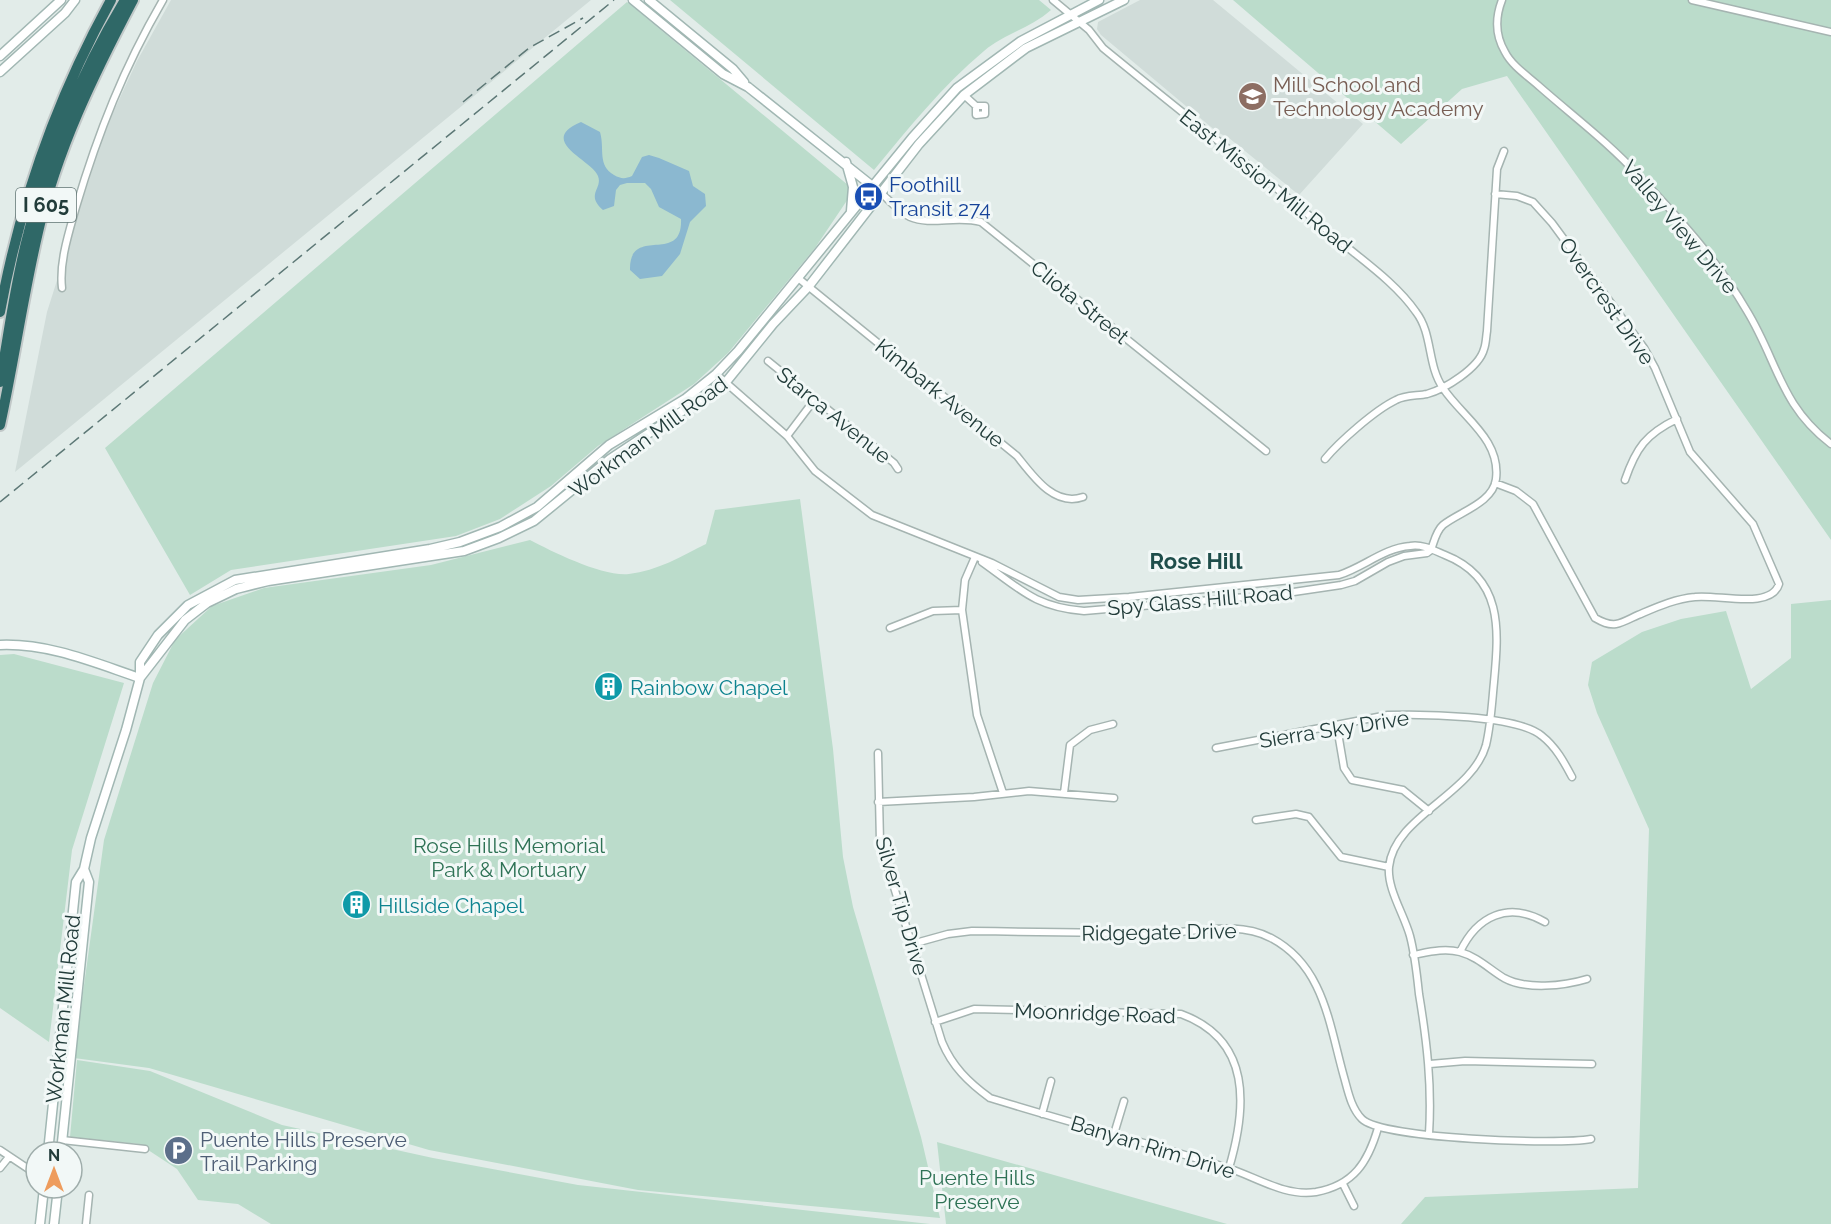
<svg xmlns="http://www.w3.org/2000/svg" width="1831" height="1224" font-family="Raleway,sans-serif">
	<style>
		.built { fill: #d0dcd9 }
		.green { fill: #bbdccb }
		.water { fill: #8bb8d0 }
		.lines { fill: none; stroke-linecap: round; stroke-linejoin: round }
		.street-casing { stroke: #a5b4b1; stroke-width: 9 }
		.secondary-casing { stroke: #a1b7b3; stroke-width: 11 }
		.highway-casing { stroke: #c1c8c8; stroke-width: 14 }
		.street { stroke: #fff; stroke-width: 6 }
		.secondary { stroke: #fff; stroke-width: 8 }
		.highway { stroke: #2f6867; stroke-width: 10 }
		.rail { stroke: #5d7876; stroke-width: 1.5; stroke-dasharray: 12 6; stroke-linecap: butt }
		.labels { text-anchor: middle; dominant-baseline: central; stroke-width: 6; stroke-linejoin: round; paint-order: stroke }
		.shield { fill: #f2f8f7; stroke: #607473; stroke-width: 1.5 }
		.shield-label { font-size: 20px; font-weight: bold; fill: #223c3a }
		.education-label { font-size: 21px; fill: #785e54; stroke: #f2f8f7; text-anchor: start }
		.street-label { font-size: 21px; fill: #223c3a; stroke: #f2f8f7 }
		.transit-label { font-size: 21px; fill: #164399; stroke: #f2f8f7; text-anchor: start }
		.culture-label { font-size: 21px; fill: #0d838f; stroke: #f2f8f7; text-anchor: start }
		.park-label { font-size: 21px; fill: #2e7255; stroke: #f2f8f7 }
		.service-label { font-size: 21px; fill: #4e5e75; stroke: #f2f8f7; text-anchor: start }
		.neighbourhood-label { font-size: 22px; font-weight: bold; fill: #1f4e4b; stroke: #f2f8f7 }
	</style>
	<rect width="100%" height="100%" fill="#e2ece9"/>
	<!-- built -->
	<path class="built" d="M 171,0 L 591,0 L 15,472 L 47,312 L 104,132 L 137,61 Z
		M 1140,0 L 1213,0 L 1363,124 L 1299,195 L 1229,138 L 1217,132 L 1101,35 L 1097,29 L 1098,22 Z"/>
	<!-- green -->
	<path class="green" d="M 670,0 L 1039,0 L 1051,10 C 1031,28 1004,34 984,51 C 942,86 909,128 874,170 Z
		M 1233,0 L 1831,0 L 1831,540 L 1507,76 L 1462,89 L 1401,144 Z
		M 627,2 L 854,190 L 815,248 L 728,353 L 694,384 L 598,446 L 551,486 L 500,519 L 456,536 L 231,570 L 190,595 L 105,448 Z
		M 800,499 L 833,749 L 843,857 L 853,907 L 921,1137 L 940,1218 L 638,1190 L 429,1150 L 149,1068 L 74,1058 L 104,840 L 153,683 L 175,640 L 212,606 L 264,588 L 431,565 L 530,540 C 553,552 603,577 629,574 C 657,571 682,556 706,544 L 715,510 Z
		M 1831,600 L 1831,1224 L 1401,1224 L 1425,1197 L 1638,1188 L 1649,829 L 1597,713 L 1588,685 L 1592,662 L 1642,632 L 1681,619 L 1726,611 L 1751,689 L 1791,658 L 1791,604 Z
		M 14,654 L 124,683 L 72,850 L 49,1042 L 0,1008 L 0,655 Z
		M 77,1060 L 150,1071 L 282,1125 L 433,1158 L 578,1185 L 930,1224 L 271,1224 L 238,1204 L 198,1200 L 177,1169 L 139,1144 L 70,1137 Z
		M 937,1142 L 1227,1224 L 946,1224 Z"/>
	<!-- water -->
	<path class="water" d="M 581,122 L 600,132 C 605,149 597,165 614,175 C 621,179 625,179 632,176 L 642,157 L 649,155 L 659,158 L 689,171 L 693,186 L 705,194 L 706,206 L 690,222 L 680,254 L 662,276 L 640,279 L 630,270 C 629,224 683,266 681,219 L 659,207 L 651,189 L 645,183 L 627,183 L 620,185 L 616,190 L 614,206 L 603,210 C 585,194 603,189 598,176 C 592,160 536,141 581,122 Z"/>
	<g class="lines">
		<defs>
			<path id="street" d="M 1053,0 L 1089,30 L 1103,48 C 1181,112 1260,173 1336,238 C 1362,260 1396,283 1416,312 C 1433,334 1427,365 1443,388 C 1462,417 1501,439 1496,479 C 1493,503 1459,512 1443,525 C 1436,531 1434,542 1431,550
				M 1502,0 C 1495,18 1495,35 1505,52 C 1512,66 1529,77 1540,87 C 1573,116 1609,143 1639,176 C 1678,217 1718,261 1747,311 C 1778,362 1780,405 1831,444
				M 1692,0 L 1831,32
				M 964,95 L 976,106 L 985,106 L 985,114 L 976,115 L 976,106
				M 880,192 C 889,200 899,212 910,217 C 931,226 957,215 981,222 L 1266,451
				M 1495,194 L 1517,196 L 1533,202 L 1552,223 L 1644,348 L 1655,368 L 1690,452 L 1753,524 L 1779,584 C 1771,610 1718,594 1695,597 C 1674,599 1657,607 1638,615 C 1631,618 1623,623 1616,624 C 1608,625 1602,622 1595,618 L 1533,504 L 1516,491 L 1495,483
				M 798,278 L 1017,456 C 1033,476 1054,507 1083,497
				M 62,288 C 59,262 69,232 76,207 C 98,133 124,67 163,0
				M 768,361 L 894,463 L 898,469
				M 716,374 L 787,436 L 815,471 L 872,515 L 992,563 L 1059,597 L 1078,600 L 1129,597 L 1339,575 C 1364,567 1384,548 1410,546 C 1423,544 1433,550 1445,555 C 1503,578 1499,629 1494,682 C 1492,702 1491,724 1486,745 C 1472,795 1394,816 1389,867 C 1387,889 1404,914 1410,936 C 1415,955 1417,975 1419,994 C 1427,1042 1432,1086 1429,1134
				M 787,436 L 815,399
				M 1325,459 C 1339,442 1375,410 1396,400 C 1405,395 1417,396 1427,394 C 1445,389 1479,368 1484,349 C 1486,344 1486,337 1487,331 L 1497,169 L 1504,151
				M 1625,480 C 1636,448 1646,434 1677,419
				M 975,557 L 965,580 L 962,610 L 977,715 L 1003,793
				M 982,562 C 1020,589 1035,607 1084,611 L 1280,594 L 1341,585 L 1355,581 L 1388,562 L 1404,556 L 1427,553 L 1431,550
				M 890,628 L 933,611 L 962,610
				M 1337,727 L 1344,768 L 1352,780 L 1403,790 L 1429,811
				M 1216,748 L 1388,715 C 1421,714 1518,715 1542,736 C 1556,747 1564,762 1572,777
				M 878,753 L 880,842 L 942,1042 C 952,1066 968,1082 990,1098 C 1068,1122 1147,1143 1225,1167 C 1255,1176 1284,1197 1316,1192 C 1354,1185 1368,1162 1378,1128
				M 1064,793 L 1070,745 L 1090,730 L 1113,724
				M 878,802 L 974,797 L 1029,791 L 1114,798
				M 1256,820 L 1296,814 L 1309,817 L 1341,857 L 1389,867
				M 912,944 L 948,934 L 972,931 C 1034,932 1096,933 1159,933 C 1196,933 1236,920 1271,938 C 1324,966 1329,1024 1344,1077 C 1348,1091 1351,1108 1362,1119 C 1382,1139 1559,1145 1591,1139
				M 1460,952 C 1477,916 1508,901 1545,922
				M 1413,955 C 1429,952 1444,948 1460,952 C 1478,957 1489,969 1504,978 C 1526,990 1564,986 1587,979
				M 935,1022 L 974,1009 L 1181,1014 C 1252,1040 1247,1107 1229,1168
				M 1430,1064 L 1465,1061 L 1592,1064
				M 1042,1114 L 1051,1081
				M 1114,1134 L 1124,1101
				M 62,1140 L 145,1149
				M 0,1150 L 36,1174
				M 0,1168 L 9,1157
				M 1343,1184 L 1354,1206
				M 86,1224 L 89,1195"/>
			<path id="secondary" d="M 633,0 L 723,74 L 748,87 L 876,189
				M 649,0 L 733,69 L 744,82
				M 0,56 L 61,0
				M 0,72 L 65,13 L 75,0
				M 846,162 L 853,187 L 851,211
				M 0,645 C 49,643 95,663 140,678
				M 140,678 L 185,620 L 207,603 L 236,589 L 268,581 L 464,551 L 499,538 L 534,521 L 610,459 L 726,382 L 773,324 L 809,286 L 919,144 L 964,95 L 1026,48 L 1124,0
				M 48,1152 L 76,882 L 84,869 L 91,838 L 126,730 L 140,678 L 140,662 L 158,635 L 188,605 L 235,580 L 430,549 L 460,542 L 500,527 L 537,507 L 609,445 L 685,399 L 716,374 L 738,351 L 912,138 L 957,88 L 1021,41 L 1099,0
				M 61,1152 L 89,882 L 84,869
				M 40,1224 L 44,1188
				M 54,1224 L 58,1188"/>
			<path id="highway" d="M 0,312 C 20,202 57,98 111,0
				M 0,382 C 9,333 15,283 28,235 C 48,153 81,73 125,0
				M 0,425 C 14,361 23,296 38,232 C 57,149 94,74 133,0"/>
		</defs>
		<!-- street casing -->
		<use href="#street" class="street-casing"/>
		<!-- secondary casing -->
		<use href="#secondary" class="secondary-casing"/>
		<!-- highway casing -->
		<use href="#highway" class="highway-casing"/>
		<!-- street -->
		<use href="#street" class="street"/>
		<!-- secondary -->
		<use href="#secondary" class="secondary"/>
		<!-- highway -->
		<use href="#highway" class="highway"/>
		<!-- rail -->
		<path class="rail" d="M 463,102 L 529,48 L 583,18
			M 0,502 L 614,0"/>
	</g>
	<!-- icons -->
	<defs>
		<symbol id="school-disc" viewBox="-11 -11 22 22"><circle r="9.5" fill="#8d6e63" stroke="#f2f8f7"/><path d="M0-5L7-2L0 1L-7-2ZM-4 1L0 2.5L4 1V4Q0 6-4 4Z" fill="#fff"/></symbol>
		<symbol id="bus-disc" viewBox="-11 -11 22 22"><circle r="9.5" fill="#1a4fb4" stroke="#f2f8f7"/><path d="M-5-6H5V4H4V6H2V4H-2V6H-4V4H-5ZM-3.5-4V0h7V-4ZM-3.5 1.2v1.5H-2V1.2ZM2 1.2v1.5H3.5V1.2Z" fill="#fff"/></symbol>
		<symbol id="building-disc" viewBox="-11 -11 22 22"><circle r="9.5" fill="#0f9aa8" stroke="#f2f8f7"/><path d="M-4-6H4V6H1V3H-1V6H-4ZM-2.5-4.3h1.7v1.8h-1.7ZM.8-4.3h1.7v1.8H.8ZM-2.5-1h1.7V.8h-1.7ZM.8-1h1.7V.8H.8Z" fill="#fff"/></symbol>
		<symbol id="parking-disc" viewBox="-11 -11 22 22"><circle r="9.5" fill="#5c6f8a" stroke="#f2f8f7"/><path d="M-3.5-5.5H1a3.5 3.5 0 0 1 0 7H-1V5.5H-3.5ZM-1-3.4V-.6H.8a1.4 1.4 0 0 0 0-2.8Z" fill="#fff"/></symbol>
	</defs>
	<g fill-rule="evenodd">
		<use href="#school-disc" x="1236" y="80" width="33" height="33"/>
		<use href="#bus-disc" x="852" y="180" width="33" height="33"/>
		<use href="#building-disc" x="592" y="670" width="33" height="33"/>
		<use href="#building-disc" x="340" y="888" width="33" height="33"/>
		<use href="#parking-disc" x="162" y="1134" width="33" height="33"/>
	</g>
	<g class="labels">
		<!-- shield labels -->
		<rect class="shield" x="16" y="188" width="60" height="34" rx="4.5"/>
		<g class="shield-label">
			<text x="46" y="205">I 605</text>
		</g>
		<!-- education labels -->
		<g class="education-label">
			<text x="1273" y="84">Mill School and<tspan x="1273" dy="24">Technology Academy</tspan></text>
		</g>
		<!-- street labels -->
		<g class="street-label">
			<text transform="translate(1266 181) rotate(39)">East Mission Mill Road</text>
			<text transform="translate(1680 227) rotate(50)">Valley View Drive</text>
			<text transform="translate(1607 301) rotate(55)">Overcrest Drive</text>
			<text transform="translate(1080 302) rotate(39)">Cliota Street</text>
			<text transform="translate(940 393) rotate(39)">Kimbark Avenue</text>
			<text transform="translate(834 415) rotate(39)">Starca Avenue</text>
			<text transform="translate(648 437) rotate(-36)">Workman Mill Road</text>
			<text transform="translate(1200 600) rotate(-5)">Spy Glass Hill Road</text>
			<text transform="translate(1334 729) rotate(-9)">Sierra Sky Drive</text>
			<text transform="translate(902 906) rotate(74)">Silver Tip Drive</text>
			<text transform="translate(1159 932) rotate(-1)">Ridgegate Drive</text>
			<text transform="translate(63 1009) rotate(-84)">Workman Mill Road</text>
			<text transform="translate(1095 1013) rotate(2)">Moonridge Road</text>
			<text transform="translate(1153 1147) rotate(17)">Banyan Rim Drive</text>
		</g>
		<!-- transit labels -->
		<g class="transit-label">
			<text x="889" y="184">Foothill<tspan x="889" dy="24">Transit 274</tspan></text>
		</g>
		<!-- culture labels -->
		<g class="culture-label">
			<text x="630" y="687">Rainbow Chapel</text>
			<text x="378" y="905">Hillside Chapel</text>
		</g>
		<!-- park labels -->
		<g class="park-label">
			<text x="509" y="845">Rose Hills Memorial<tspan x="509" dy="24">Park &amp; Mortuary</tspan></text>
			<text x="977" y="1177">Puente Hills<tspan x="977" dy="24">Preserve</tspan></text>
		</g>
		<!-- service labels -->
		<g class="service-label">
			<text x="200" y="1139">Puente Hills Preserve<tspan x="200" dy="24">Trail Parking</tspan></text>
		</g>
		<!-- neighbourhood labels -->
		<g class="neighbourhood-label">
			<text x="1196" y="561">Rose Hill</text>
		</g>
	</g>
	<!-- north arrow -->
	<g transform="translate(54 1170)"><circle r="28" fill="#f2f8f7" stroke="#9fadab" stroke-width="1.5"/>
	<path d="M0-4.5L10 22L0 15L-10 22Z" fill="#ee9c5d"/>
	<text y="-9" font-size="16" font-weight="bold" text-anchor="middle" fill="#223c3a">N</text>
	</g>
</svg>
